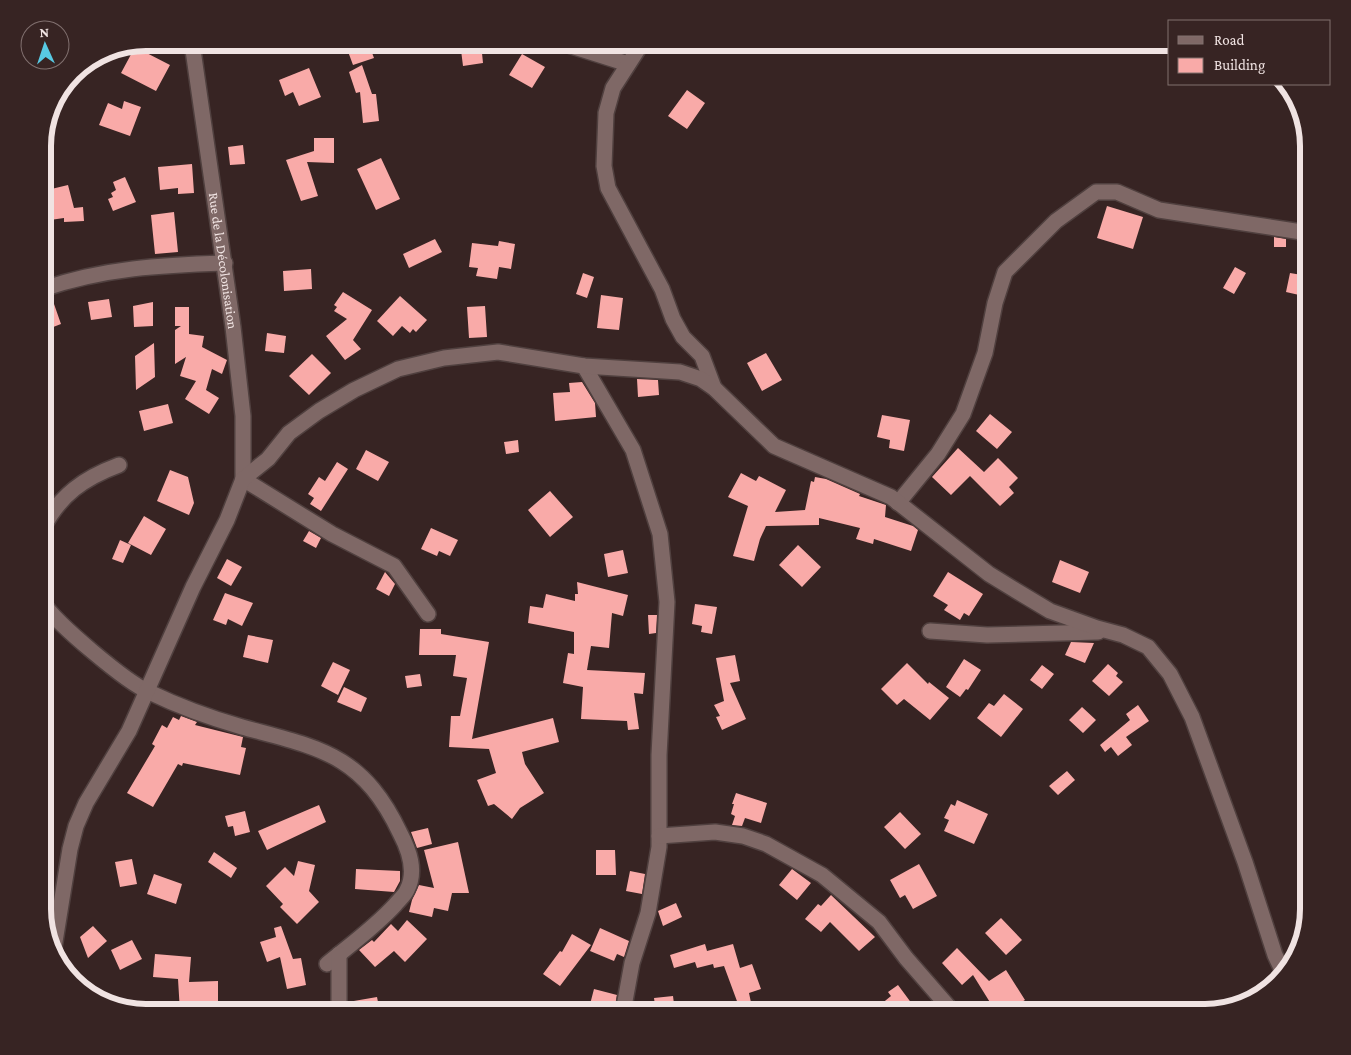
<svg xmlns="http://www.w3.org/2000/svg" width="1351" height="1055" font-family="'Crimson Pro',serif">
	<style>
		.building { fill: #f9aaa8 }
		.lines { fill: none; stroke-linecap: round; stroke-linejoin: round }
		.minor-casing { stroke: #50403f; stroke-width: 18 }
		.minor { stroke: #7f6866; stroke-width: 15 }
		.labels { text-anchor: middle; dominant-baseline: central; stroke-width: 5; stroke-linejoin: round; paint-order: stroke }
		.street-label { font-size: 14px; fill: #f0e3e2; stroke: #372423 }
		.rim { fill: none; stroke: #f0e3e2; stroke-width: 6 }
	</style>
	<rect width="100%" height="100%" fill="#372423"/>
	<!-- building -->
	<path class="building" d="M 354,42 L 368,42 L 374,58 L 353,65 L 346,46 Z
		M 460,42 L 508,42 L 508,54 L 482,53 L 483,63 L 463,66 Z
		M 135,47 L 170,65 L 156,91 L 121,73 Z
		M 522,54 L 545,67 L 532,88 L 509,75 Z
		M 362,65 L 372,94 L 376,94 L 379,121 L 363,123 L 360,92 L 356,93 L 349,72 Z
		M 309,68 L 321,97 L 299,106 L 293,92 L 285,96 L 279,80 Z
		M 687,90 L 705,103 L 687,129 L 668,116 Z
		M 124,101 L 141,107 L 130,136 L 99,125 L 108,103 L 122,109 Z
		M 314,138 L 334,138 L 334,163 L 307,162 L 318,196 L 301,201 L 286,160 L 314,151 Z
		M 243,145 L 245,164 L 230,165 L 228,147 Z
		M 381,158 L 400,199 L 376,210 L 357,169 Z
		M 192,164 L 194,193 L 178,194 L 178,188 L 160,190 L 158,167 Z
		M 125,177 L 136,202 L 113,211 L 108,199 L 113,197 L 111,193 L 116,190 L 113,182 Z
		M 68,185 L 74,208 L 83,207 L 84,221 L 64,222 L 64,218 L 43,221 L 43,191 Z
		M 1107,206 L 1143,217 L 1133,249 L 1097,238 Z
		M 174,212 L 178,252 L 155,254 L 151,215 Z
		M 1274,237 L 1286,239 L 1286,247 L 1274,247 Z
		M 435,239 L 442,252 L 409,268 L 403,254 Z
		M 499,241 L 515,244 L 511,269 L 499,267 L 497,279 L 476,276 L 478,268 L 469,267 L 472,243 L 498,246 Z
		M 1235,267 L 1246,273 L 1234,294 L 1223,288 Z
		M 311,269 L 312,289 L 284,291 L 283,271 Z
		M 583,273 L 594,277 L 587,298 L 576,294 Z
		M 1290,273 L 1308,276 L 1308,297 L 1286,292 Z
		M 343,292 L 372,310 L 353,340 L 361,349 L 345,360 L 326,336 L 347,319 L 334,311 L 337,307 L 334,305 Z
		M 601,295 L 623,298 L 619,330 L 597,328 Z
		M 400,296 L 427,320 L 416,332 L 413,329 L 410,333 L 402,326 L 393,336 L 377,321 Z
		M 109,299 L 112,317 L 91,320 L 88,302 Z
		M 153,302 L 153,326 L 134,327 L 133,306 Z
		M 54,304 L 61,324 L 48,329 L 43,308 Z
		M 485,306 L 487,337 L 469,338 L 467,307 Z
		M 175,307 L 189,307 L 189,334 L 204,336 L 202,347 L 227,360 L 222,374 L 212,369 L 206,390 L 219,398 L 209,414 L 185,399 L 196,381 L 180,376 L 186,357 L 175,364 L 175,330 L 181,326 L 175,326 Z
		M 267,333 L 286,336 L 284,353 L 265,351 Z
		M 154,343 L 155,377 L 136,390 L 135,356 Z
		M 766,353 L 782,380 L 762,391 L 747,363 Z
		M 312,354 L 331,373 L 309,395 L 289,376 Z
		M 637,379 L 658,380 L 659,395 L 638,397 Z
		M 582,382 L 595,403 L 596,417 L 555,421 L 553,393 L 570,392 L 569,383 Z
		M 168,404 L 173,423 L 144,431 L 139,411 Z
		M 990,414 L 1012,432 L 997,449 L 976,431 Z
		M 882,415 L 910,420 L 904,451 L 889,448 L 890,440 L 877,437 Z
		M 518,440 L 519,452 L 506,454 L 504,442 Z
		M 958,448 L 984,472 L 998,458 L 1018,478 L 1009,487 L 1014,493 L 1000,506 L 970,476 L 951,495 L 932,477 Z
		M 366,450 L 389,462 L 378,481 L 356,469 Z
		M 337,462 L 348,469 L 321,511 L 310,504 L 314,498 L 308,494 L 319,477 L 325,481 Z
		M 170,470 L 188,477 L 194,503 L 189,515 L 157,501 Z
		M 741,473 L 756,481 L 759,476 L 786,490 L 775,512 L 805,510 L 811,481 L 814,482 L 815,477 L 826,479 L 860,494 L 859,496 L 886,505 L 885,517 L 913,526 L 918,530 L 911,551 L 874,539 L 873,544 L 856,539 L 860,528 L 819,518 L 819,525 L 766,526 L 760,539 L 754,561 L 733,556 L 748,506 L 728,497 Z
		M 550,491 L 573,517 L 550,537 L 528,510 Z
		M 144,516 L 166,529 L 151,555 L 128,543 Z
		M 431,528 L 458,540 L 450,556 L 439,551 L 437,556 L 421,549 Z
		M 309,531 L 321,538 L 316,548 L 303,541 Z
		M 120,540 L 131,545 L 123,563 L 112,559 Z
		M 798,545 L 821,567 L 802,587 L 779,565 Z
		M 623,550 L 628,573 L 608,577 L 604,554 Z
		M 227,559 L 242,567 L 231,586 L 217,578 Z
		M 1060,560 L 1089,572 L 1080,593 L 1052,582 Z
		M 385,572 L 395,584 L 389,596 L 376,589 Z
		M 948,572 L 983,594 L 969,616 L 964,613 L 960,620 L 944,610 L 948,605 L 933,596 Z
		M 577,582 L 628,595 L 623,616 L 612,613 L 609,648 L 591,646 L 587,670 L 645,673 L 643,694 L 634,693 L 639,729 L 628,730 L 627,721 L 581,719 L 583,687 L 563,683 L 568,653 L 574,654 L 574,632 L 528,623 L 530,606 L 543,608 L 546,594 L 575,601 L 575,594 L 578,594 Z
		M 225,593 L 253,603 L 242,626 L 228,619 L 226,625 L 213,620 Z
		M 695,604 L 717,607 L 712,634 L 701,632 L 702,626 L 692,624 Z
		M 648,615 L 657,615 L 656,633 L 649,634 Z
		M 420,629 L 441,629 L 441,634 L 489,642 L 472,739 L 553,718 L 559,742 L 522,752 L 525,764 L 544,793 L 520,808 L 512,819 L 494,804 L 488,806 L 477,780 L 496,773 L 489,749 L 449,747 L 451,716 L 460,716 L 467,678 L 453,676 L 456,655 L 419,655 Z
		M 248,635 L 273,640 L 268,663 L 243,657 Z
		M 1071,642 L 1094,643 L 1085,663 L 1065,655 Z
		M 735,655 L 740,681 L 730,683 L 746,719 L 722,730 L 716,717 L 720,716 L 714,705 L 724,701 L 716,658 Z
		M 964,659 L 981,670 L 968,690 L 966,689 L 960,697 L 946,687 Z
		M 333,662 L 350,670 L 338,695 L 321,686 Z
		M 907,663 L 928,684 L 929,682 L 949,698 L 930,720 L 904,699 L 897,705 L 881,689 Z
		M 1108,664 L 1118,673 L 1116,676 L 1123,682 L 1109,696 L 1092,681 Z
		M 1042,665 L 1054,674 L 1042,689 L 1030,680 Z
		M 420,674 L 422,686 L 407,688 L 405,676 Z
		M 344,687 L 367,698 L 361,712 L 337,702 Z
		M 1004,694 L 1023,709 L 1001,737 L 977,718 L 989,703 L 994,706 Z
		M 1138,705 L 1149,721 L 1126,737 L 1132,745 L 1118,756 L 1111,747 L 1105,752 L 1100,745 L 1130,720 L 1126,714 Z
		M 1082,707 L 1096,720 L 1083,733 L 1069,720 Z
		M 181,716 L 197,722 L 195,725 L 243,737 L 241,747 L 246,748 L 240,775 L 183,763 L 182,766 L 178,764 L 153,807 L 127,793 L 155,746 L 152,744 L 162,725 L 167,728 L 173,717 L 179,720 Z
		M 1067,771 L 1075,780 L 1058,795 L 1049,786 Z
		M 736,793 L 767,803 L 761,823 L 745,818 L 742,826 L 732,825 L 735,816 L 731,814 L 734,804 L 732,804 Z
		M 957,800 L 988,814 L 974,844 L 944,831 L 949,820 L 944,818 L 951,804 L 955,806 Z
		M 319,805 L 326,822 L 267,850 L 258,831 Z
		M 245,811 L 250,832 L 235,836 L 233,826 L 228,827 L 225,816 Z
		M 900,812 L 921,834 L 905,849 L 884,827 Z
		M 428,828 L 432,844 L 417,848 L 411,832 Z
		M 458,842 L 469,893 L 452,893 L 448,911 L 434,908 L 432,917 L 409,912 L 412,900 L 419,885 L 434,888 L 424,850 Z
		M 596,850 L 615,850 L 616,875 L 596,875 Z
		M 214,852 L 237,868 L 231,878 L 208,862 Z
		M 132,859 L 137,884 L 120,887 L 115,862 Z
		M 298,861 L 315,865 L 309,891 L 319,902 L 297,924 L 280,907 L 283,904 L 266,886 L 285,867 L 294,876 Z
		M 919,864 L 937,896 L 913,909 L 905,895 L 900,898 L 890,880 Z
		M 356,869 L 400,871 L 400,881 L 394,892 L 355,889 Z
		M 792,869 L 811,883 L 797,900 L 779,885 Z
		M 630,871 L 645,874 L 642,894 L 626,891 Z
		M 154,874 L 182,884 L 176,904 L 147,894 Z
		M 831,895 L 875,937 L 859,951 L 830,922 L 821,932 L 805,919 L 818,904 L 821,906 Z
		M 676,903 L 682,917 L 663,926 L 658,911 Z
		M 1001,918 L 1022,940 L 1006,955 L 985,933 Z
		M 407,920 L 427,939 L 405,962 L 394,951 L 375,967 L 359,950 L 372,940 L 374,942 L 391,924 L 398,931 Z
		M 93,926 L 107,941 L 88,958 L 80,937 Z
		M 281,926 L 293,959 L 301,958 L 306,985 L 287,989 L 280,957 L 267,962 L 260,942 L 276,937 L 274,928 Z
		M 600,928 L 629,941 L 624,957 L 617,954 L 614,961 L 590,951 Z
		M 572,934 L 591,945 L 560,986 L 543,974 L 560,951 L 562,952 Z
		M 132,940 L 142,959 L 120,970 L 111,950 Z
		M 705,944 L 707,951 L 733,944 L 740,968 L 752,964 L 761,989 L 749,993 L 753,1012 L 741,1012 L 724,966 L 714,968 L 713,964 L 697,968 L 695,962 L 674,968 L 670,955 Z
		M 957,948 L 989,981 L 1006,970 L 1025,1000 L 1004,1012 L 996,1012 L 973,975 L 962,985 L 942,963 Z
		M 155,954 L 191,957 L 189,982 L 218,981 L 218,1012 L 180,1012 L 178,979 L 153,977 Z
		M 898,985 L 918,1012 L 885,1012 L 880,1005 L 891,996 L 888,992 Z
		M 594,989 L 617,995 L 614,1012 L 588,1012 Z
		M 673,996 L 675,1012 L 656,1012 L 654,998 Z
		M 377,997 L 380,1012 L 349,1012 L 348,1002 Z"/>
	<g class="lines">
		<defs>
			<g id="minor">
				<path id="s1" d="M 192,43 L 233,327 L 243,416 L 243,479"/>
				<path d="M 562,43 L 628,64"/>
				<path d="M 642,43 L 613,88 L 606,113 L 604,166 L 608,188 L 662,289 L 673,319 L 683,337 L 702,356 L 714,388"/>
				<path d="M 43,289 C 104,268 162,265 225,263"/>
				<path d="M 584,366 L 633,450 L 660,534 L 667,602 L 659,755 L 659,847 L 648,913 L 632,963 L 623,1012"/>
				<path d="M 243,479 L 332,534 L 394,566 L 428,614"/>
				<path d="M 898,503 L 938,454 L 963,414 L 985,353 L 995,303 L 1005,272 L 1056,221 L 1096,192 L 1117,192 L 1159,210 L 1308,233"/>
				<path d="M 43,528 C 60,495 84,478 119,465"/>
				<path d="M 43,603 C 57,624 126,682 149,692 C 178,706 211,718 242,727 C 319,748 362,753 400,833 C 409,850 417,871 407,890 C 405,895 399,900 395,905 C 375,927 350,945 327,964"/>
				<path d="M 930,631 L 987,635 L 1098,632"/>
				<path d="M 659,836 L 715,832 L 743,836 L 766,844 L 822,875 L 879,922 L 906,958 L 953,1012"/>
				<path d="M 53,954 L 70,849 L 76,826 L 86,803 L 129,731 L 193,587 L 227,520 L 243,479 L 268,459 L 289,433 L 319,411 L 354,390 L 398,369 L 444,358 L 498,352 L 584,366 L 680,372 L 701,379 L 714,388 L 774,446 L 891,497 L 989,574 L 1020,593 L 1050,611 L 1097,628 L 1123,635 L 1148,647 L 1170,674 L 1192,717 L 1245,862 L 1275,955 L 1284,974"/>
				<path d="M 339,954 L 339,1012"/>
			</g>
		</defs>
		<!-- minor casing -->
		<use href="#minor" class="minor-casing"/>
		<!-- minor -->
		<use href="#minor" class="minor"/>
	</g>
	<g class="labels">
		<!-- street labels -->
		<g class="street-label">
			<text stroke="none"><textPath href="#s1" startOffset="220">Rue de la Décolonisation</textPath></text>
		</g>
	</g>
	<!-- crop -->
	<path d="M0 0H1351V1055H0ZM146 51H1205A95 95 0 0 1 1300 146V909A95 95 0 0 1 1205 1004H146A95 95 0 0 1 51 909V146A95 95 0 0 1 146 51Z" fill="#372423" fill-rule="evenodd"/>
	<path class="rim" d="M146 51H1205A95 95 0 0 1 1300 146V909A95 95 0 0 1 1205 1004H146A95 95 0 0 1 51 909V146A95 95 0 0 1 146 51Z"/>
	<!-- legend -->
	<rect x="1168" y="20" width="162" height="65" fill="#372423" stroke="#81706f"/>
	<rect x="1178" y="36" width="25" height="8" fill="#7f6866" stroke="#81706f"/>
	<text x="1214" y="45" font-size="15" fill="#f0e3e2">Road</text>
	<rect x="1178" y="58" width="25" height="15" fill="#f9aaa8" stroke="#81706f"/>
	<text x="1214" y="70" font-size="15" fill="#f0e3e2">Building</text>
	<!-- north arrow -->
	<g transform="translate(45 45) rotate(357)"><circle r="24" fill="#372423" stroke="#81706f"/>
	<path d="M0-4L9 19L0 12L-9 19Z" fill="#58c9e3"/>
	<text y="-8" font-size="14" font-weight="bold" text-anchor="middle" fill="#f0e3e2">N</text>
	</g>
</svg>
